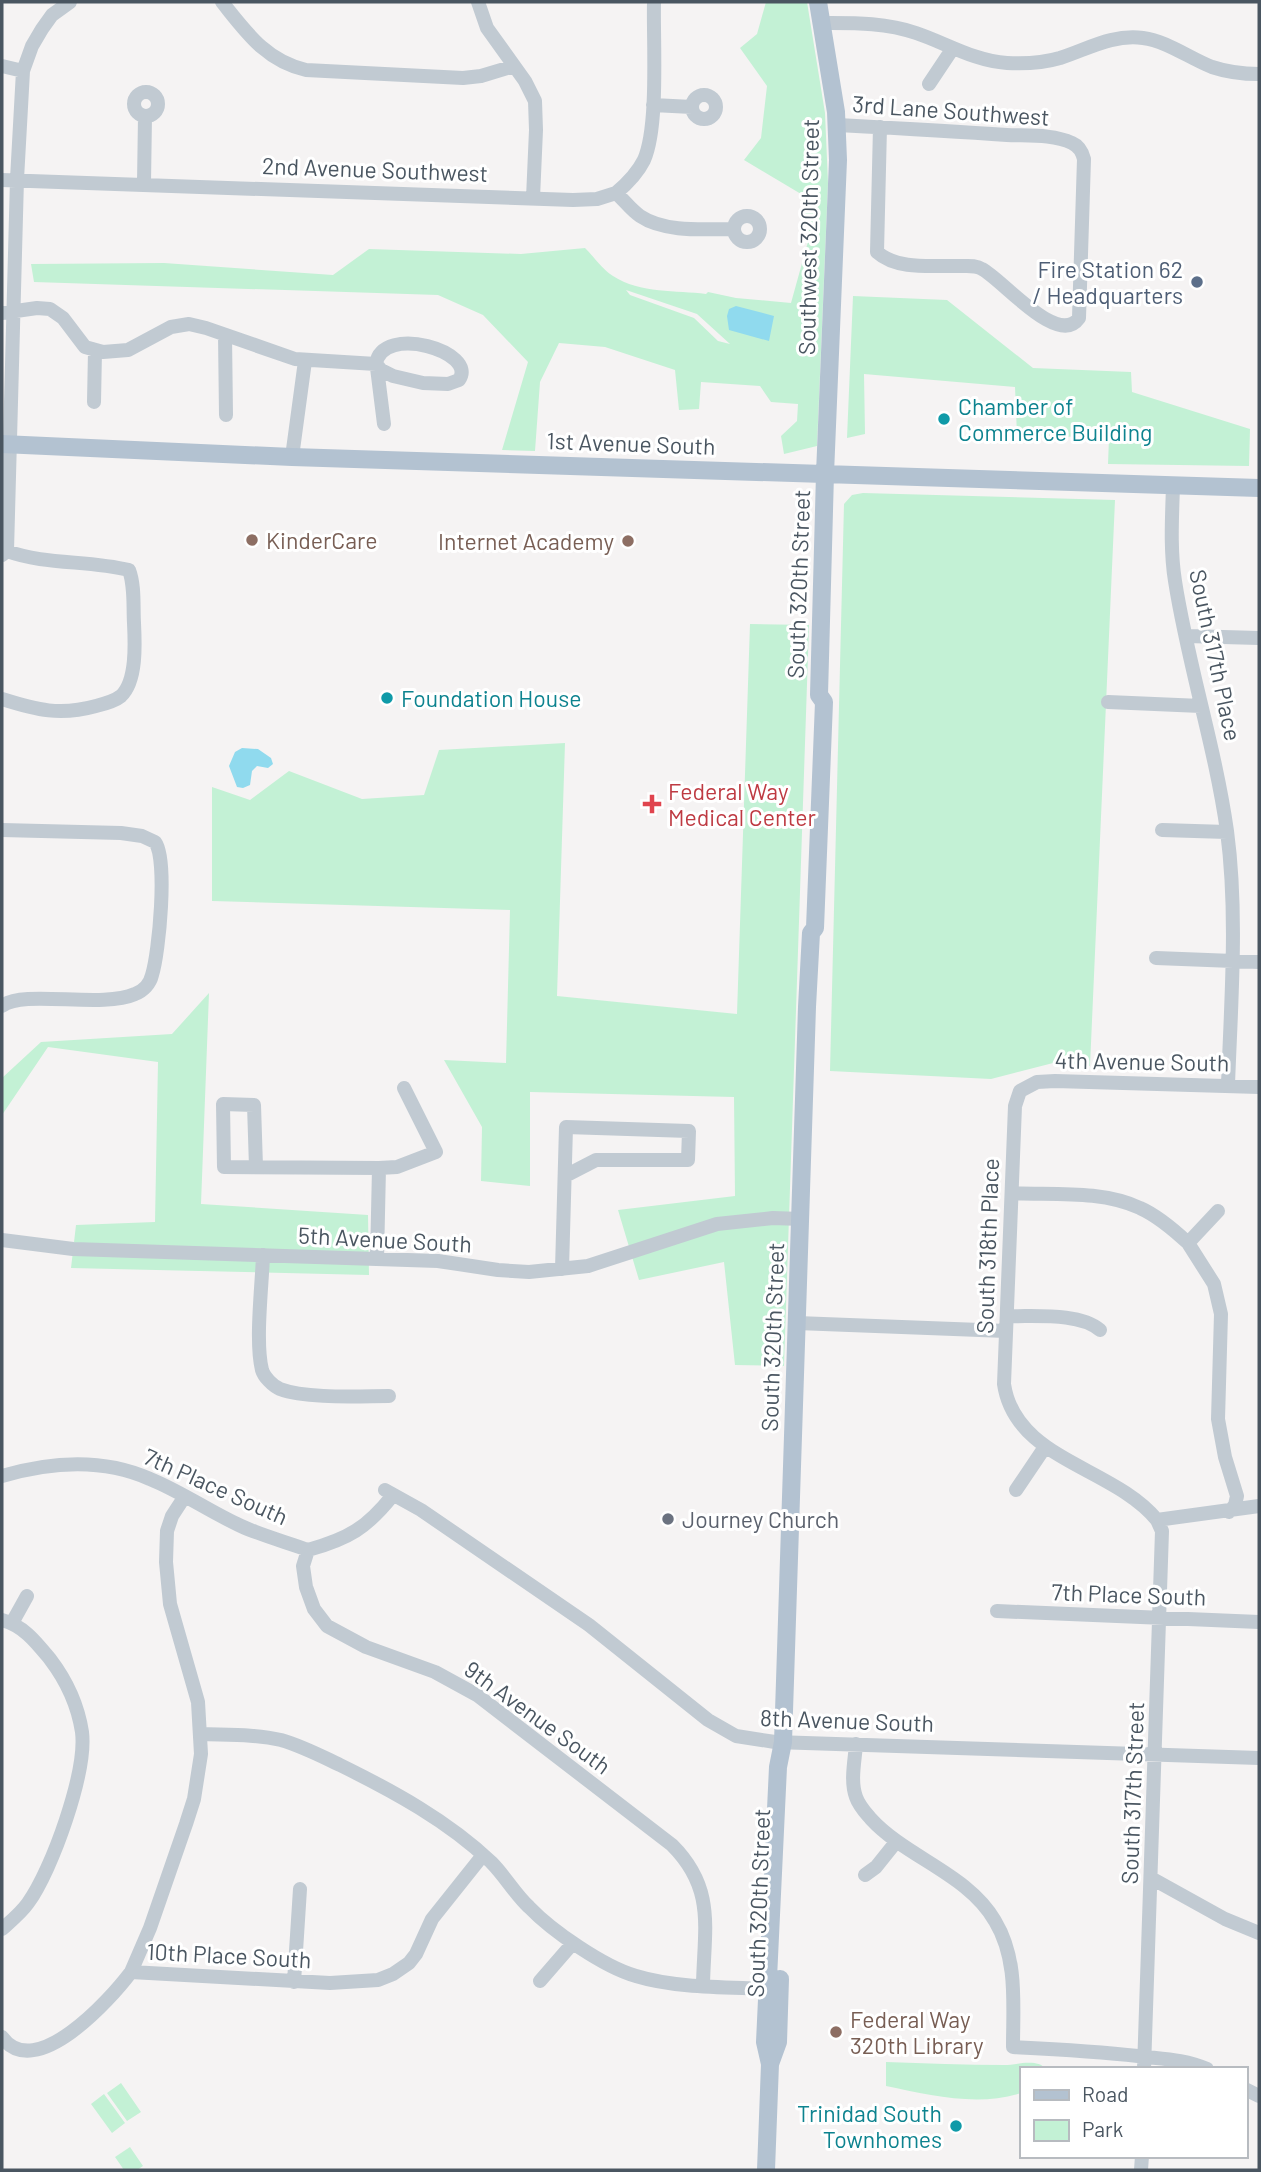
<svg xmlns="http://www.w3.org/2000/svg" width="1261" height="2172" font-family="Barlow,sans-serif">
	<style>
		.green { fill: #c3f1d5; fill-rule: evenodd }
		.water { fill: #90daee }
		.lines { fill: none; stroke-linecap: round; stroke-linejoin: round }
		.minor { stroke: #c1cad2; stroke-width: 14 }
		.major { stroke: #b3c2d1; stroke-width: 18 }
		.service-dot { fill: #5c6f8a; stroke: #fff; stroke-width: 2.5 }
		.culture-dot { fill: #0f9aa8; stroke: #fff; stroke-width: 2.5 }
		.education-dot { fill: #8d6e63; stroke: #fff; stroke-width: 2.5 }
		.health-dot { fill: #e0444e; stroke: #fff; stroke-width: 2.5 }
		.worship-dot { fill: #6b7280; stroke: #fff; stroke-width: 2.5 }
		.labels { text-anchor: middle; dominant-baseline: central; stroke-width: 6; stroke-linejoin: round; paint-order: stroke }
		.street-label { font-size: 23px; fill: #4a5661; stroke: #fff }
		.service-label { font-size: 23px; fill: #4e5e75; stroke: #fff; text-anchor: end }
		.culture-label { font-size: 23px; fill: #0d838f; stroke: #fff; text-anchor: start }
		.education-label { font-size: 23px; fill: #785e54; stroke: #fff; text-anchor: start }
		.health-label { font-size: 23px; fill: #be3a42; stroke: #fff; text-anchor: start }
		.worship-label { font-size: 23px; fill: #5b616d; stroke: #fff; text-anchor: start }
	</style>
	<rect width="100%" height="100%" fill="#f5f3f3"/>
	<!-- green -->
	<path class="green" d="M 766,2 L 807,2 L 825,113 L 828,183 L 817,446 L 784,454 L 781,436 L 797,421 L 798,404 L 771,402 L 760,386 L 701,382 L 699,409 L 679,410 L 675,370 L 605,347 L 559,343 L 540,382 L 535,451 L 502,450 L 528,362 L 483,315 L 438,295 L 34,282 L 31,264 L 164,263 L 333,275 L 369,249 L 521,254 L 585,248 C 594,257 603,270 613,276 C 640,294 677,290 706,294 L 708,292 L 736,298 L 791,303 L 809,238 L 801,194 L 744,160 L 761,138 L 767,86 L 740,48 L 757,34 ZM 626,290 L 697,314 L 730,344 L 718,341 L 694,318 L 630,295 Z
		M 853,296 L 947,300 L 1033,368 L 1131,372 L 1132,392 L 1250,429 L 1249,466 L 1108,464 L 1109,438 L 1017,435 L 1015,387 L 864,374 L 865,434 L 847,438 Z
		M 863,493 L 1115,500 L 1090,1066 L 1057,1062 L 991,1079 L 830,1071 L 844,504 L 852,495 Z
		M 750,624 L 809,625 L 784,1366 L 735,1365 L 724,1262 L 639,1280 L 618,1210 L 735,1196 L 734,1097 L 530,1092 L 530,1186 L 481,1181 L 482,1127 L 444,1060 L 506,1063 L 510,910 L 212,901 L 212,787 L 250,800 L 289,771 L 362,799 L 424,795 L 439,750 L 565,743 L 557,996 L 737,1014 Z
		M 209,993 L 201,1204 L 368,1215 L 369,1275 L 71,1268 L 76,1225 L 155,1222 L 158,1062 L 48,1047 L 2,1115 L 2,1078 L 41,1042 L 172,1034 Z
		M 886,2062 C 925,2063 965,2065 1004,2065 C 1017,2065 1037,2058 1046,2069 L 1021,2069 L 1021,2093 C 977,2107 930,2095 886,2086 Z
		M 121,2083 L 141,2112 L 127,2121 L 107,2093 Z
		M 104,2094 L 125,2123 L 112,2133 L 91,2104 Z
		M 130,2147 L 143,2166 L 137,2170 L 124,2170 L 115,2157 Z"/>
	<!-- water -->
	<path class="water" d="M 736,306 L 774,316 L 769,341 L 729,330 L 727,316 L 729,309 Z
		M 242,748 L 258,749 L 271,758 L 273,764 L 268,768 L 257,766 L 252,771 L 250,785 L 243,788 L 237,787 L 229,766 L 235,752 Z"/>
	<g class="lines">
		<!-- minor -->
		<path class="minor" d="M 222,2 C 246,32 266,61 306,70 L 463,78 L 481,76 L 514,66
			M 478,2 L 487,28 L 525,81 L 535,101 L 536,130 L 533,198
			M 820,23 C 852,23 885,22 916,33 C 946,43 974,61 1007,63 C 1025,64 1043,63 1060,58 C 1088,49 1112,34 1143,38 C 1167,41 1189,58 1212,67 C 1227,72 1243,74 1259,74
			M 2,66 L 23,71
			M 929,84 L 953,48
			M134 104a12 12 0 1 1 24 0a12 12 0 1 1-24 0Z
			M692 107a12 12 0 1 1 24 0a12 12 0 1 1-24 0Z
			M 653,105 L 692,107
			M 838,125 C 894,128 950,131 1007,135 C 1027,136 1053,134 1072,143 C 1079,146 1082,151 1084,159 L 1079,318 C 1058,348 1002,279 982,269 C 976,265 968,266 961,266 C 935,265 898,271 877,252 L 880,127
			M 2,180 L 573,200 L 597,199 L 616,193 C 624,200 631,210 640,216 C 665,233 706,229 734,229
			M 144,183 L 145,116
			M 616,193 C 628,183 637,174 644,160 C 659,126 653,41 654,2
			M734 229a13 13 0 1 1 26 0a13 13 0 1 1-26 0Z
			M 2,313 L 37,308 L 50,309 L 63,318 L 85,347 L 103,352 L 128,350 L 171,327 L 189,324 L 206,328 L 295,359 L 376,364 L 381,370 L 393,376 L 423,383 L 448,384 L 459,380 C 479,352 382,323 376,364
			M 225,335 L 226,415
			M 377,368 L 384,424
			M 94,402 L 95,351
			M 292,457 L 305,361
			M 1173,486 C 1172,518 1170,550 1175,581 C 1188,665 1215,746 1227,831 C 1238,914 1231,1001 1228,1085
			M 7,551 L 17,179 L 23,71 L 32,46 L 42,29 L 52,15 L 70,2
			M 2,555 L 7,551 C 45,565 88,560 129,570 C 135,586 133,606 134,623 C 135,643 137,681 121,696 C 115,701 104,704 96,706 C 60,716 37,710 2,699
			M 1187,636 L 1259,638
			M 1108,702 L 1201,706
			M 2,830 L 121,833 L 142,836 L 155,842 C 168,859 159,953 152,975 C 150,984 143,991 135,994 C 101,1009 24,989 2,1006
			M 1162,830 L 1227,832
			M 1156,958 L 1259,962
			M 1259,1087 L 1055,1081 L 1037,1082 L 1020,1091 L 1015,1106 L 1004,1384 C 1015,1460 1114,1467 1157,1520 L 1259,1506
			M 256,1167 L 254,1105 L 223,1104 L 224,1167 C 276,1167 327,1168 379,1168 L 397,1167 L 436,1152 L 404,1088
			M 1012,1193 C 1053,1195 1102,1190 1140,1208 C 1158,1216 1173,1229 1188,1243
			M 1218,1211 L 1188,1243 L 1214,1284 L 1221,1314 L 1218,1419 L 1225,1457 L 1237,1496 L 1235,1505 L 1229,1512
			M 2,1240 L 73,1249 L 438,1261 L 498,1270 L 529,1272 L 588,1266 L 717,1224 L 773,1218 L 801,1219
			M 263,1255 C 262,1286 255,1342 262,1370 C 264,1377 273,1386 280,1389 C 307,1399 360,1396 389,1396
			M 377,1259 L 379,1168
			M 562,1269 L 566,1127 L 689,1131 L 688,1160 L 596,1160 L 565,1176
			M 1007,1316 C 1033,1317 1079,1312 1100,1330
			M 797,1323 L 1006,1331
			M 2,1476 C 50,1462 103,1458 150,1479 C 182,1492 210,1512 241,1526 C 263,1536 286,1542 308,1550 C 348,1539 367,1528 393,1495
			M 385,1490 L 421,1510 L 589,1625 L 708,1720 L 736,1736 L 775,1742 L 1259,1758
			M 1016,1490 L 1045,1447
			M 308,1550 L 303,1566 L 306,1587 L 314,1609 L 327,1626 L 366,1647 L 435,1672 L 477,1695 L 672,1845 C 716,1889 704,1929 703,1985
			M 997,1611 L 1259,1622
			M 2,1620 C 24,1626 36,1642 50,1659 C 66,1680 78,1706 82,1732 C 87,1772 52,1870 28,1903 C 21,1913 11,1921 2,1929
			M 12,1623 L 27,1596
			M 201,1734 C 228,1735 255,1734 281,1740 C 302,1746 321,1756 340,1765 C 393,1791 448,1821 491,1862 C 505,1876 515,1894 529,1907 C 552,1931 604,1967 636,1976 C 675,1988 726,1987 768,1989
			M 856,1744 C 855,1760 850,1781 856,1797 C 859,1806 865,1812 871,1819 C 907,1858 968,1874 995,1921 C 1018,1959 1013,2004 1013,2047 C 1055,2049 1096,2051 1138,2056 C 1162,2059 1184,2059 1207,2069
			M 865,1875 L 876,1867 L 896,1842
			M 1151,1878 L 1225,1919 L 1259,1933
			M 131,1972 L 150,1928 L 186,1824 L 194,1799 L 201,1754 L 198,1702 L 170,1604 L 166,1562 L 167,1531 L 172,1516 L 185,1496
			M 540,1981 L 573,1943
			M 294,1982 L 300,1889
			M 2,2037 C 35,2083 110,2000 131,1972 L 330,1983 L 378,1980 L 393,1974 L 409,1963 L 416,1954 L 432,1919 L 483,1855
			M 1144,2069 L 1162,1531 L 1157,1520
			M 1245,2089 L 1259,2096
			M 1141,2170 L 1142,2156"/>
		<!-- major -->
		<path class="major" d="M 2,444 L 292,457 L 1259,488
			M 770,2064 L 778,2042 L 780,1979
			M 766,2170 L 770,2064 L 765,2042 L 778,1767 L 783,1742 L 807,1007 L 811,933 L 815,928 L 824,702 L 819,695 L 825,474 L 838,160 L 836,112 L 818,2"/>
	</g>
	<!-- markers -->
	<circle class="service-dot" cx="1197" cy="282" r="7"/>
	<g class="culture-dot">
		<circle cx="944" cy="419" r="7"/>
		<circle cx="387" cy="698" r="7"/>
		<circle cx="956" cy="2126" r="7"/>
	</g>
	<g class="education-dot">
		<circle cx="252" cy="540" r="7"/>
		<circle cx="628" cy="541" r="7"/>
		<circle cx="836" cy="2032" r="7"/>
	</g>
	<path class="health-dot" d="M648.5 793.5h7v7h7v7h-7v7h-7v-7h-7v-7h7z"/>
	<circle class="worship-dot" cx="668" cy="1519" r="7"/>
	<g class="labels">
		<!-- street labels -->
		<g class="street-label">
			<text transform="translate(951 110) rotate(4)">3rd Lane Southwest</text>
			<text transform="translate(375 169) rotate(2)">2nd Avenue Southwest</text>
			<text transform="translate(808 237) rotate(-89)">Southwest 320th Street</text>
			<text transform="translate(631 443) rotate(2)">1st Avenue South</text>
			<text transform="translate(798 584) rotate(-88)">South 320th Street</text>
			<text transform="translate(1216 655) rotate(78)">South 317th Place</text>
			<text transform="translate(1142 1061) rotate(1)">4th Avenue South</text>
			<text transform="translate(385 1239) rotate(3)">5th Avenue South</text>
			<text transform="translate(987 1246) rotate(-88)">South 318th Place</text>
			<text transform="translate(772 1337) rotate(-88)">South 320th Street</text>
			<text transform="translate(216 1486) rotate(24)">7th Place South</text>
			<text transform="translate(1129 1594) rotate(2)">7th Place South</text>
			<text transform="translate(538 1717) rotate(36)">9th Avenue South</text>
			<text transform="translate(847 1720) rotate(2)">8th Avenue South</text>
			<text transform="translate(1132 1793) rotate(-88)">South 317th Street</text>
			<text transform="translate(758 1903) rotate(-88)">South 320th Street</text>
			<text transform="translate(229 1955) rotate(3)">10th Place South</text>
		</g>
		<!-- service labels -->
		<g class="service-label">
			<text x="1183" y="269">Fire Station 62<tspan x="1183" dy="26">/ Headquarters</tspan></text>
		</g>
		<!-- culture labels -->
		<g class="culture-label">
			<text x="958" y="406">Chamber of<tspan x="958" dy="26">Commerce Building</tspan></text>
			<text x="401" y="698">Foundation House</text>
			<text x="942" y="2113" text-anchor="end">Trinidad South<tspan x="942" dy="26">Townhomes</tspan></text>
		</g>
		<!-- education labels -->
		<g class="education-label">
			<text x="266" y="540">KinderCare</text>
			<text x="614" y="541" text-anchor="end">Internet Academy</text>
			<text x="850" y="2019">Federal Way<tspan x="850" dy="26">320th Library</tspan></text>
		</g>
		<!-- health labels -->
		<g class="health-label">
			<text x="668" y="791">Federal Way<tspan x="668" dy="26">Medical Center</tspan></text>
		</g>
		<!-- worship labels -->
		<g class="worship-label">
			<text x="682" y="1519">Journey Church</text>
		</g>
	</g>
	<!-- border -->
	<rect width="1261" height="2172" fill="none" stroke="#4a5661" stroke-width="7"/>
	<!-- legend -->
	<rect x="1020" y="2067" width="228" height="91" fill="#ffffff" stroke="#b7bbc0" stroke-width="2"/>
	<rect x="1034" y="2090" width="35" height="10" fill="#b3c2d1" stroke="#b7bbc0" stroke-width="2"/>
	<text x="1082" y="2102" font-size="21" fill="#4a5661">Road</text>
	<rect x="1034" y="2120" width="35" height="21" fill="#c3f1d5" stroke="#b7bbc0" stroke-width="2"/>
	<text x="1082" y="2137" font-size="21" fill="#4a5661">Park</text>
</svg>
